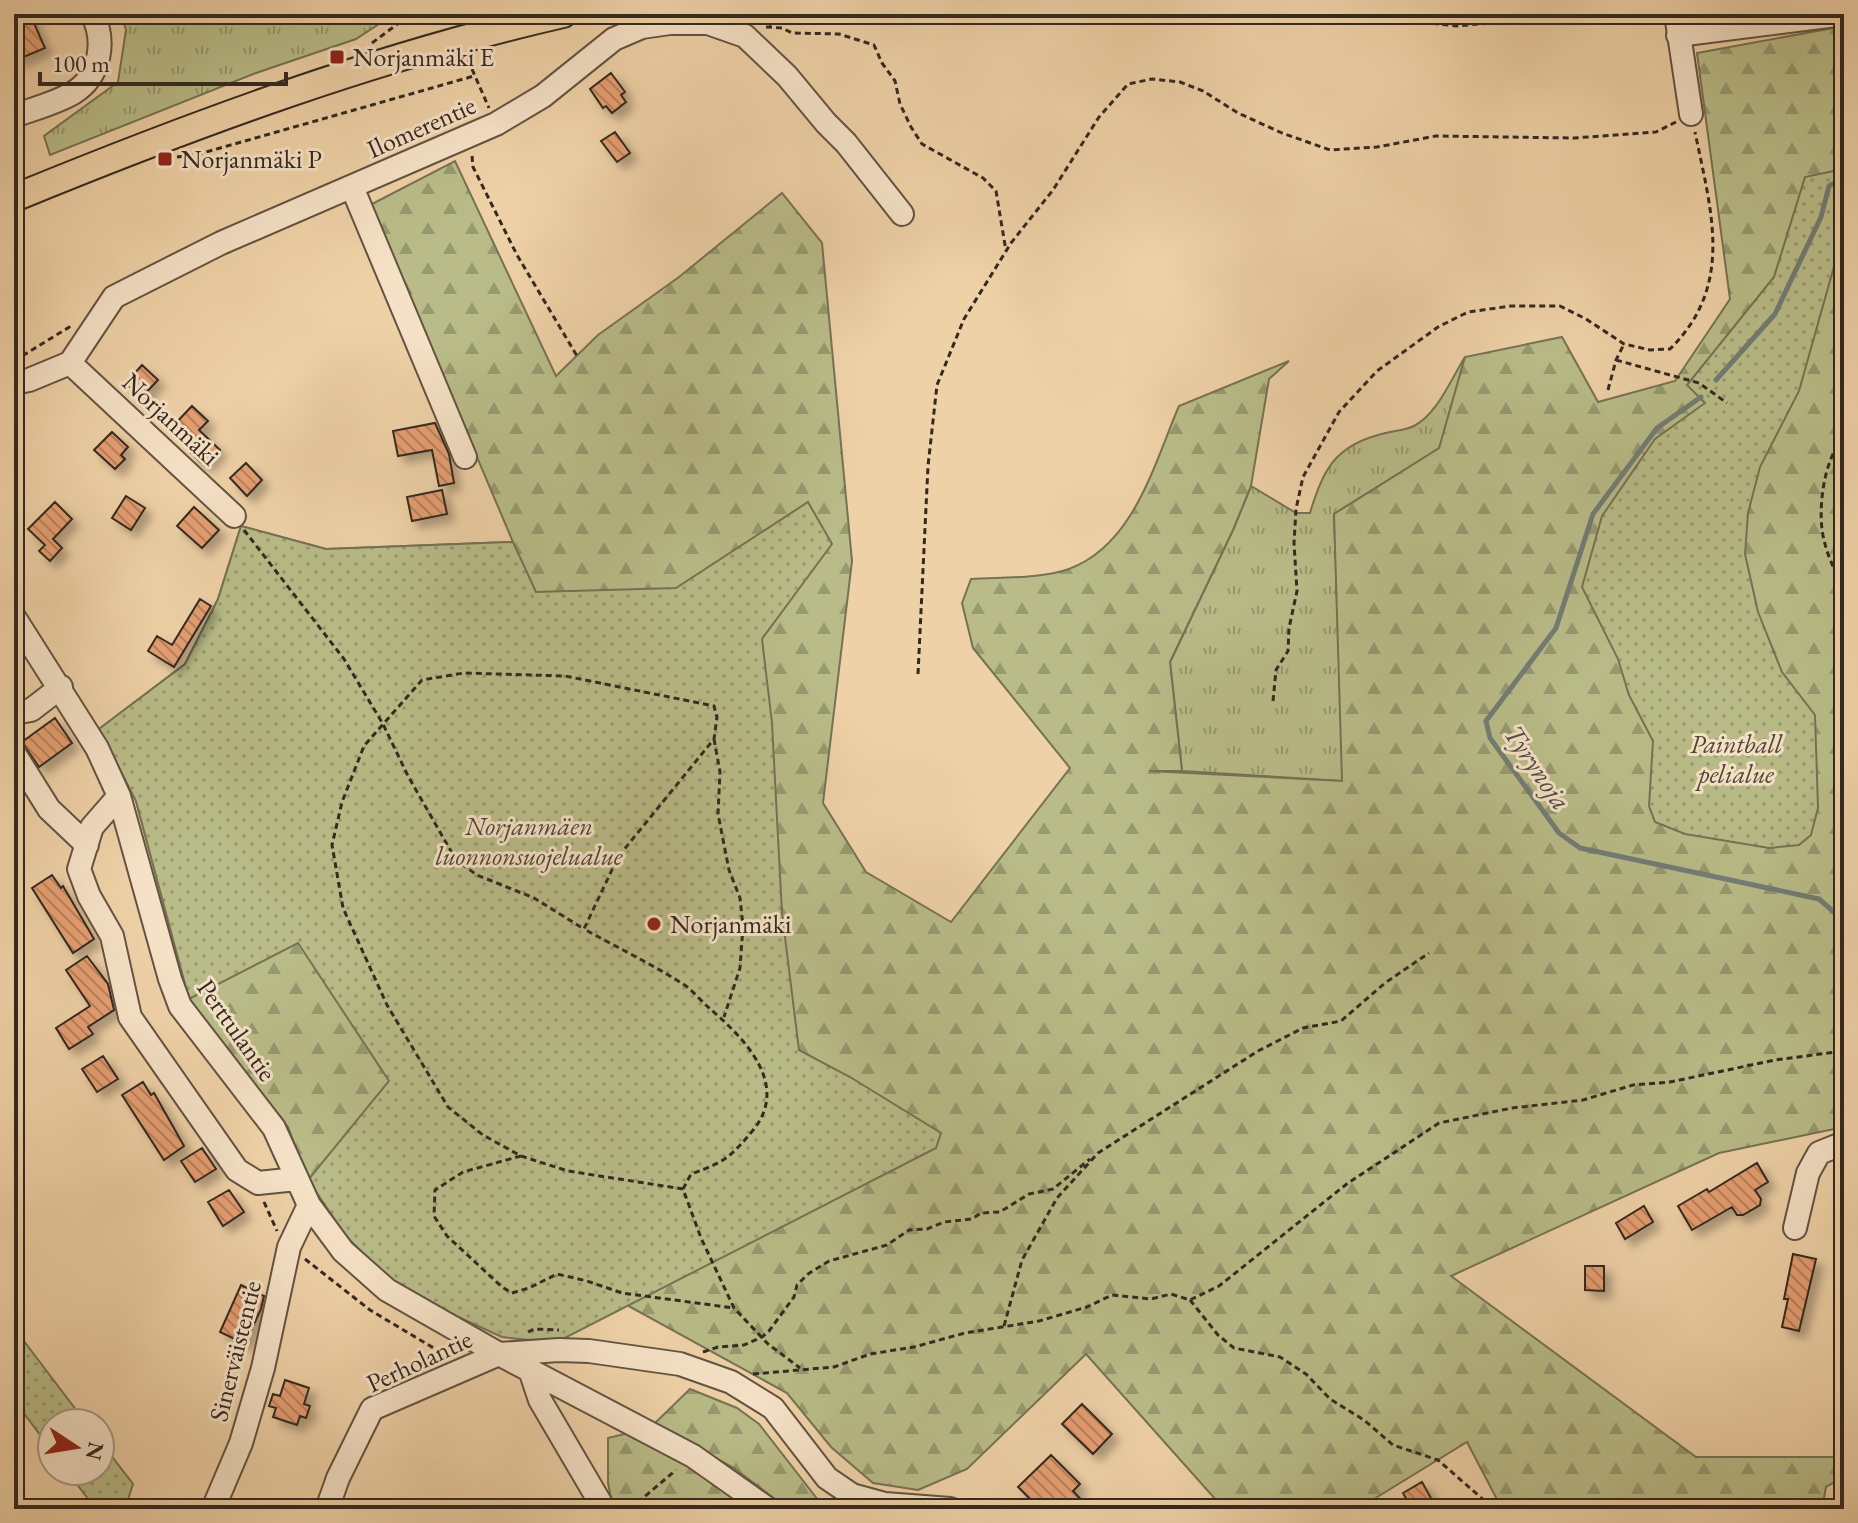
<svg xmlns="http://www.w3.org/2000/svg" width="1858" height="1523" font-family="'EB Garamond',serif">
	<style>
		.grass { fill: url(#grass-tufts); stroke: #767254; stroke-width: 2 }
		.forest { fill: url(#forest-firs); stroke: #767254; stroke-width: 2 }
		.park { fill: url(#park-dots); stroke: #767254; stroke-width: 2 }
		.lines { fill: none; stroke-linecap: round; stroke-linejoin: round }
		.stream { stroke: #727d76; stroke-width: 5 }
		.building { fill: url(#building-back-hatch); stroke: #342920; stroke-width: 2; filter: url(#shadow) }
		.minor-casing { stroke: #635342; stroke-width: 26 }
		.major-casing { stroke: #342920; stroke-width: 30 }
		.path { stroke: #342920; stroke-width: 3; stroke-dasharray: 6 4; stroke-linecap: butt }
		.minor { stroke: #f5e1c6; stroke-width: 22 }
		.major { stroke: #efd1a7; stroke-width: 26 }
		.poi-dot { fill: #8f2418; stroke: #f5e1c6; stroke-width: 3 }
		.labels { text-anchor: middle; dominant-baseline: central; stroke-width: 6; stroke-linejoin: round; paint-order: stroke }
		.poi-label { font-size: 26px; fill: #342920; stroke: #f5e1c6; text-anchor: start }
		.street-label { font-size: 26px; fill: #342920; stroke: #f5e1c6 }
		.park-label { font-size: 26px; font-style: italic; fill: #4f4635; stroke: #f5e1c6 }
		.water-label { font-size: 28px; font-style: italic; fill: #4e4c44; stroke: #f5e1c6 }
	</style>
	<defs>
		<pattern id="grass-tufts" width="24" height="20" patternUnits="userSpaceOnUse" patternTransform="scale(2)"><rect width="24" height="20" fill="#b9bc88"/><path d="M3 7l-1-3M5 7V3M7 7l1-3M15 17l-1-3M17 17v-4M19 17l1-3" fill="none" stroke="#97996f"/></pattern>
		<pattern id="forest-firs" width="22" height="20" patternUnits="userSpaceOnUse" patternTransform="scale(2)"><rect width="22" height="20" fill="#b9bc88"/><path d="M5 1l3.5 6h-7zM16 11l3.5 6h-7z" fill="#97996f"/></pattern>
		<pattern id="park-dots" width="8" height="8" patternUnits="userSpaceOnUse" patternTransform="scale(2)"><rect width="8" height="8" fill="#b9bc88"/><path d="M2 2h.1M6 6h.1" fill="none" stroke="#97996f" stroke-width="1.8" stroke-linecap="round"/></pattern>
		<pattern id="building-back-hatch" width="6" height="6" patternUnits="userSpaceOnUse" patternTransform="scale(2)"><rect width="6" height="6" fill="#e59e71"/><path d="M-1 5l2 2M0 0l6 6M5-1l2 2" fill="none" stroke="#ba815c"/></pattern>
		<filter id="shadow"><feDropShadow dx="7" dy="7" stdDeviation="4" flood-color="#0004"/></filter>
	</defs>
	<rect width="100%" height="100%" fill="#efd1a7"/>
	<filter id="stains"><feTurbulence type="fractalNoise" baseFrequency=".0025" numOctaves="4"/><feColorMatrix values="0 0 0 0 .2 0 0 0 0 .09 0 0 0 0 .02 0 0 0 .5 -.17"/></filter>
	<radialGradient id="worn" r=".72"><stop offset=".6" stop-color="#630" stop-opacity="0"/><stop offset="1" stop-color="#630" stop-opacity=".3"/></radialGradient>
	<!-- grass -->
	<path class="grass" d="M 121,14 L 394,14 L 356,39 L 256,73 L 50,155 L 44,136 L 118,82 L 126,30 Z
		M 1465,357 L 1440,448 L 1334,514 L 1343,781 L 1182,771 L 1170,662 L 1233,530 L 1251,486 L 1296,513 L 1310,513 C 1322,472 1334,447 1378,435 C 1389,431 1404,431 1414,426 C 1438,413 1451,379 1465,357 Z"/>
	<!-- forest -->
	<path class="forest" d="M 1844,26 L 1844,1127 L 1719,1153 L 1451,1276 L 1696,1457 L 1844,1457 L 1844,1477 L 1826,1487 L 1822,1509 L 1502,1509 L 1467,1442 L 1374,1499 L 1380,1509 L 1224,1509 L 1086,1354 L 967,1469 L 918,1490 L 873,1483 L 831,1447 L 787,1393 L 605,1293 L 308,1180 L 288,1127 L 189,999 L 136,801 L 99,729 L 185,664 L 218,599 L 241,526 L 326,549 L 513,542 L 370,205 L 455,161 L 556,376 L 598,335 L 679,277 L 782,193 L 822,243 L 852,561 L 823,803 L 866,872 L 951,922 L 1070,768 L 973,648 L 962,603 L 971,579 C 1001,577 1040,579 1069,569 C 1134,545 1154,464 1179,406 L 1289,361 L 1269,379 L 1251,486 L 1233,530 L 1170,662 L 1182,771 L 1149,771 L 1342,781 L 1334,514 L 1439,448 L 1465,357 L 1562,337 L 1598,402 L 1675,381 L 1730,299 L 1697,53 Z
		M 690,1389 L 737,1408 L 759,1424 L 822,1505 L 834,1509 L 788,1509 L 734,1468 L 654,1424 Z
		M 628,1433 L 696,1470 L 752,1509 L 613,1509 L 608,1483 L 608,1438 Z"/>
	<!-- park -->
	<path class="park" d="M 1843,169 L 1844,231 L 1799,391 L 1760,467 L 1748,513 L 1745,554 L 1758,612 L 1782,672 L 1815,715 L 1818,808 L 1811,835 L 1799,845 L 1769,848 L 1685,834 L 1655,822 L 1649,806 L 1653,741 L 1629,695 L 1618,659 L 1582,587 L 1602,516 L 1655,439 L 1705,403 L 1687,385 L 1774,277 L 1805,177 Z
		M 808,502 L 832,544 L 762,639 L 772,723 L 782,913 L 799,1050 L 850,1077 L 941,1133 L 936,1148 L 555,1343 L 502,1337 L 399,1290 L 346,1236 L 308,1180 L 389,1081 L 298,943 L 189,999 L 136,801 L 99,729 L 185,664 L 218,599 L 241,526 L 326,549 L 513,542 L 536,592 L 676,588 Z
		M 14,1328 L 86,1423 L 52,1423 L 52,1451 L 14,1400 Z
		M 100,1441 L 133,1484 L 125,1509 L 90,1509 L 91,1503 L 67,1471 L 100,1471 Z"/>
	<g class="lines">
		<!-- stream -->
		<path class="stream" d="M 1716,380 L 1775,314 L 1821,217 L 1829,186 L 1844,178
			M 1701,397 L 1657,428 L 1593,514 L 1556,628 L 1486,721 L 1490,738 L 1559,833 L 1580,848 L 1819,899 L 1844,921"/>
	</g>
	<!-- building -->
	<path class="building" d="M 14,14 L 30,14 L 45,48 L 14,61 Z
		M 611,73 L 625,92 L 621,95 L 626,102 L 612,113 L 606,106 L 603,108 L 590,89 Z
		M 615,132 L 630,153 L 617,162 L 601,141 Z
		M 142,365 L 158,380 L 141,398 L 126,383 Z
		M 192,406 L 208,421 L 199,430 L 220,450 L 205,466 L 191,453 L 196,448 L 173,426 Z
		M 435,423 L 449,454 L 454,483 L 439,486 L 432,450 L 398,456 L 393,431 Z
		M 112,432 L 128,447 L 121,455 L 125,459 L 115,469 L 94,450 Z
		M 246,463 L 262,480 L 247,496 L 230,478 Z
		M 442,490 L 447,514 L 412,521 L 407,497 Z
		M 126,496 L 145,508 L 131,530 L 112,518 Z
		M 55,502 L 72,519 L 53,539 L 62,548 L 50,561 L 39,551 L 45,545 L 28,529 Z
		M 194,507 L 219,530 L 202,548 L 177,526 Z
		M 200,599 L 211,606 L 174,667 L 148,651 L 157,636 L 172,645 Z
		M 55,718 L 72,743 L 39,767 L 22,742 Z
		M 52,875 L 61,888 L 63,886 L 94,939 L 73,953 L 32,888 Z
		M 87,956 L 108,984 L 114,1010 L 88,1027 L 93,1034 L 69,1049 L 56,1028 L 90,1006 L 66,970 Z
		M 103,1056 L 118,1079 L 97,1092 L 82,1069 Z
		M 143,1082 L 151,1095 L 154,1093 L 184,1146 L 164,1160 L 122,1095 Z
		M 202,1148 L 216,1169 L 195,1182 L 181,1161 Z
		M 1757,1163 L 1768,1182 L 1755,1190 L 1761,1199 L 1760,1205 L 1743,1215 L 1737,1215 L 1732,1207 L 1692,1230 L 1678,1206 L 1707,1189 L 1709,1192 Z
		M 229,1190 L 244,1212 L 223,1226 L 208,1202 Z
		M 1644,1206 L 1653,1222 L 1625,1239 L 1616,1223 Z
		M 1793,1254 L 1816,1259 L 1799,1331 L 1782,1327 L 1788,1299 L 1784,1299 Z
		M 1585,1266 L 1604,1266 L 1604,1291 L 1585,1290 Z
		M 241,1285 L 264,1296 L 261,1309 L 245,1344 L 220,1332 Z
		M 285,1380 L 309,1388 L 304,1404 L 310,1406 L 306,1418 L 300,1416 L 297,1425 L 273,1417 L 276,1408 L 269,1406 L 273,1394 L 280,1396 Z
		M 1082,1404 L 1112,1434 L 1093,1454 L 1062,1424 Z
		M 1051,1455 L 1080,1484 L 1073,1491 L 1090,1509 L 1040,1509 L 1018,1487 Z
		M 1422,1482 L 1432,1500 L 1416,1509 L 1393,1509 L 1407,1500 L 1403,1493 Z"/>
	<g class="lines">
		<defs>
			<path id="minor" d="M 1676,14 L 1691,114
				M 1678,35 L 1844,14
				M 14,116 C 33,109 56,103 73,93 C 101,76 106,40 92,14
				M 352,187 L 465,457
				M 70,363 L 234,516
				M 14,383 L 29,380 L 70,363 L 114,297 L 221,243 L 496,124 L 543,96 L 614,39 L 642,27 L 670,23 L 708,23 L 745,36 L 787,76 L 826,123 L 846,143 L 902,214
				M 14,617 L 97,748 L 119,796 L 170,979 L 180,1006 L 274,1128 L 309,1205 L 343,1251 L 387,1290 L 499,1354 L 693,1456 L 768,1509
				M 14,713 L 31,710 L 61,687
				M 14,753 L 49,809 L 87,845
				M 119,796 L 92,827 L 79,869 L 89,896 L 112,936 L 130,1017 L 237,1170 L 258,1183 L 297,1179
				M 1795,1228 L 1808,1173 L 1819,1153 L 1844,1143
				M 530,1370 L 540,1400 L 604,1509
				M 213,1509 L 241,1443 L 263,1368 L 289,1247 L 309,1205
				M 327,1509 L 338,1478 L 372,1409 L 499,1354 L 559,1350 L 589,1351 L 680,1364 L 731,1382 L 773,1408 L 827,1478 L 852,1495 L 885,1504 L 950,1509"/>
			<path id="major" d="M 14,198 C 192,125 375,57 563,14"/>
		</defs>
		<!-- minor casing -->
		<use href="#minor" class="minor-casing"/>
		<!-- major casing -->
		<use href="#major" class="major-casing"/>
		<!-- path -->
		<path class="path" d="M 454,14 L 455,18
			M 1353,14 L 1456,26 L 1597,14
			M 769,25 L 790,14
			M 766,27 L 782,28 L 792,33 L 839,34 L 874,45 L 882,63 L 895,81 L 900,104 L 911,127 L 922,144 L 983,178 L 996,191 L 1006,251
			M 372,43 L 411,14
			M 468,60 L 489,108
			M 472,156 L 473,167 L 517,255 L 577,356
			M 177,157 L 199,154 L 474,76
			M 1616,360 L 1699,383 L 1727,403
			M 14,361 L 71,326
			M 1608,390 L 1616,360 L 1624,344
			M 1844,437 C 1823,459 1816,515 1825,544 C 1829,560 1838,576 1844,591
			M 244,530 L 344,659 L 383,724 L 408,776 L 456,860 L 477,875 L 534,898 L 584,929
			M 918,674 L 928,466 L 937,385 L 964,319 L 1011,243 L 1053,190 L 1099,117 L 1128,84 L 1152,79 L 1180,82 L 1203,91 L 1238,113 L 1282,133 L 1330,150 L 1377,147 L 1436,136 L 1574,138 L 1656,132 L 1676,122
			M 1273,701 L 1276,670 L 1288,651 L 1289,628 L 1297,591 L 1294,543 L 1296,509 L 1303,477 L 1339,412 L 1377,371 L 1438,327 L 1468,312 L 1511,306 L 1560,306 L 1586,319 L 1624,344 L 1650,350 L 1670,349 C 1735,285 1711,211 1695,132
			M 714,739 L 720,772 L 718,814 L 729,870 L 740,898 L 743,926 L 740,968 L 724,1017
			M 521,1156 L 463,1172 L 435,1190 L 434,1216 L 447,1236 L 502,1287 L 512,1293 L 529,1288 L 557,1274 L 587,1281 L 622,1293 L 734,1308
			M 683,1189 L 691,1174 C 725,1162 731,1157 754,1129 C 790,1083 743,1037 708,1007 C 701,1001 694,992 686,986 C 654,965 618,948 584,929 L 618,857 L 714,739 L 717,717 L 714,706 L 565,676 L 464,673 L 422,680 L 364,746 L 342,802 L 332,845 L 343,908 L 387,1005 L 448,1107 L 483,1135 L 521,1156 L 568,1171 L 683,1189 L 701,1238 L 734,1308 L 768,1344 L 800,1368
			M 264,1202 L 277,1231
			M 305,1259 L 370,1310 L 447,1356
			M 1190,1300 L 1218,1335 L 1234,1348 L 1280,1357 L 1306,1374 L 1330,1399 L 1364,1420 L 1393,1445 L 1438,1460 L 1494,1509
			M 1004,1326 L 1022,1260 L 1057,1198 L 1098,1153 L 1258,1051 L 1303,1028 L 1341,1021 L 1385,983 L 1429,953
			M 528,1332 L 534,1329 L 559,1330
			M 703,1352 L 718,1347 L 744,1345 L 762,1337 L 769,1331 L 794,1297 L 797,1285 L 808,1274 L 829,1261 L 887,1245 L 909,1230 L 927,1229 L 944,1222 L 972,1219 L 981,1213 L 1000,1212 L 1029,1194 L 1053,1189 L 1090,1159
			M 753,1374 L 834,1367 L 870,1354 L 914,1347 L 965,1333 L 1039,1321 L 1087,1307 L 1112,1295 L 1151,1299 L 1171,1294 L 1190,1300 L 1219,1286 L 1348,1183 L 1439,1123 L 1512,1108 L 1583,1100 L 1633,1085 L 1670,1082 L 1775,1060 L 1844,1051
			M 630,1509 L 676,1470"/>
		<!-- minor -->
		<use href="#minor" class="minor"/>
		<!-- major -->
		<use href="#major" class="major"/>
	</g>
	<!-- markers -->
	<g class="poi-dot">
		<rect x="329" y="49" width="16" height="16" rx="4"/>
		<rect x="157" y="151" width="16" height="16" rx="4"/>
		<circle cx="654" cy="924" r="8"/>
	</g>
	<g class="labels">
		<!-- poi labels -->
		<g class="poi-label">
			<text x="353" y="57">Norjanmäki E</text>
			<text x="181" y="159">Norjanmäki P</text>
			<text x="670" y="924">Norjanmäki</text>
		</g>
		<!-- street labels -->
		<g class="street-label">
			<text transform="translate(421 127) rotate(-24)">Ilomerentie</text>
			<text transform="translate(171 419) rotate(43)">Norjanmäki</text>
			<text transform="translate(237 1030) rotate(55)">Perttulantie</text>
			<text transform="translate(235 1351) rotate(-76)">Sinerväistentie</text>
			<text transform="translate(419 1361) rotate(-25)">Perholantie</text>
		</g>
		<!-- park labels -->
		<g class="park-label">
			<text x="1736" y="744">Paintball<tspan x="1736" dy="30">pelialue</tspan></text>
			<text x="529" y="826">Norjanmäen<tspan x="529" dy="30">luonnonsuojelualue</tspan></text>
		</g>
		<!-- water labels -->
		<g class="water-label">
			<text transform="translate(1538 767) rotate(56)">Tyrynoja</text>
		</g>
	</g>
	<!-- margin -->
	<rect width="1858" height="1523" fill="none" stroke="#efd1a7" stroke-width="48"/>
	<rect x="16" y="16" width="1826" height="1491" fill="none" stroke="#342920" stroke-width="4"/>
	<rect x="24" y="24" width="1810" height="1475" fill="none" stroke="#342920" stroke-width="2"/>
	<!-- north arrow -->
	<g transform="translate(76 1447) rotate(102)"><circle r="38" fill="#f5e1c6" stroke="#a89784" stroke-width="2"/>
	<path d="M0-6L14 30L0 20L-14 30Z" fill="#8f2418"/>
	<text y="-12" font-size="22" font-weight="bold" text-anchor="middle" fill="#342920">N</text>
	</g>
	<!-- scale -->
	<path d="M40 72v12h246v-12" fill="none" stroke="#342920" stroke-width="4"/>
	<text x="52" y="72" font-size="24" fill="#342920" stroke="#f5e1c6" stroke-width="6" paint-order="stroke">100 m</text>
	<rect width="100%" height="100%" filter="url(#stains)"/>
	<rect width="100%" height="100%" fill="url(#worn)"/>
</svg>
